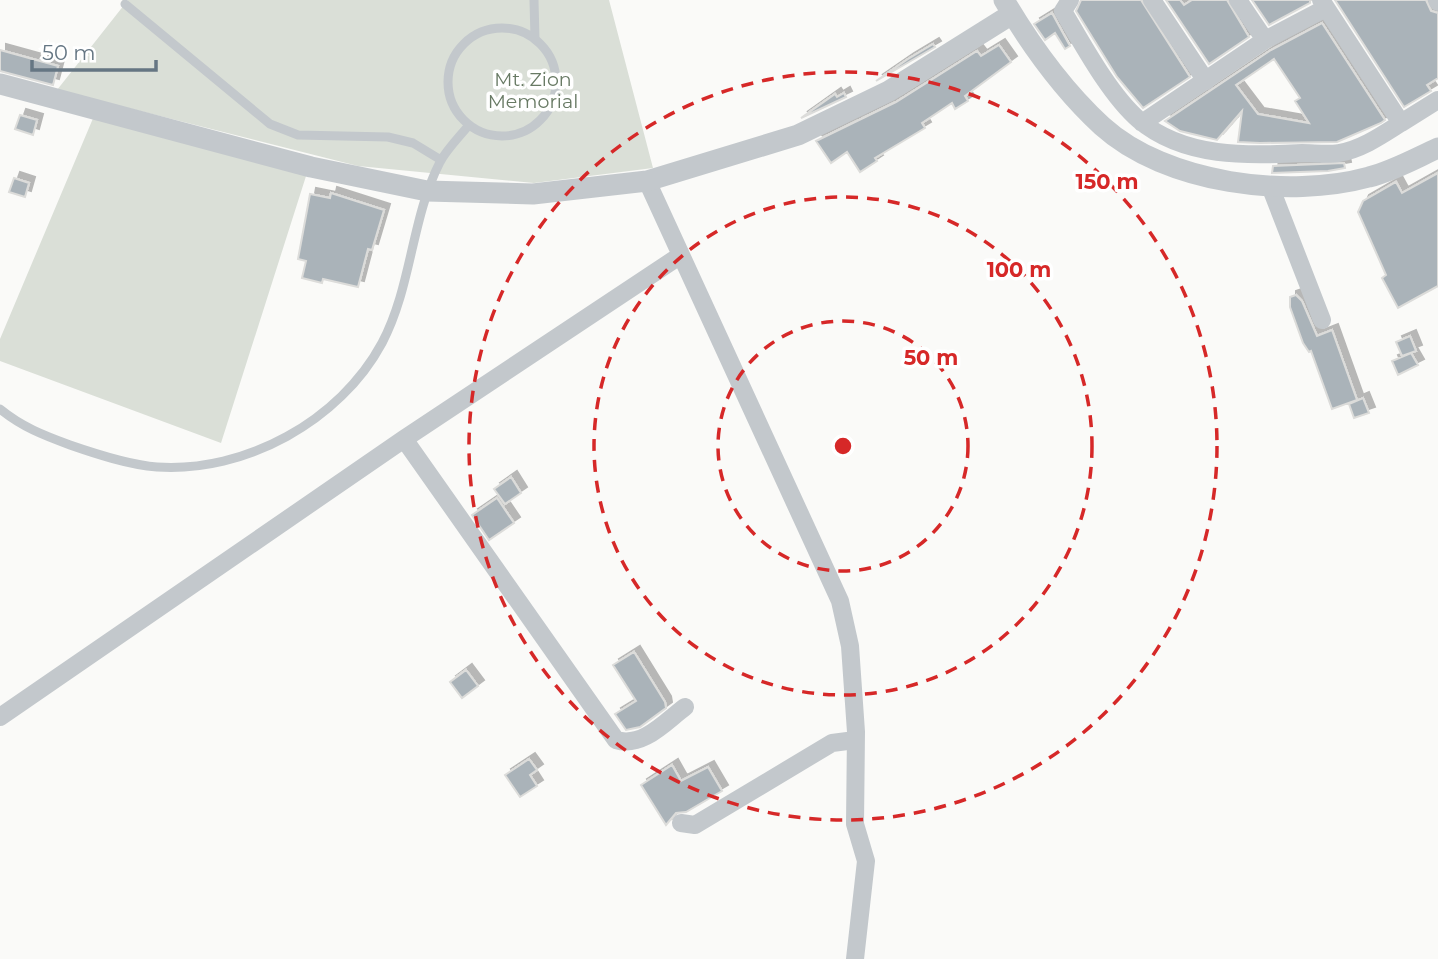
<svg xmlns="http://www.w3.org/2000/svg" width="1438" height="959" font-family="Montserrat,sans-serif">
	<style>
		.green { fill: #dadfd7 }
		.building { fill: #aab3b9; stroke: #dcdcda; stroke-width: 2; fill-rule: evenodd; filter: url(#shadow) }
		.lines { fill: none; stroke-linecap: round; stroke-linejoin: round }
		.service { stroke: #c3c8cc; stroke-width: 9 }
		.minor { stroke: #c3c8cc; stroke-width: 18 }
		.tertiary { stroke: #c3c8cc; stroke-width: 21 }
		.ring { fill: none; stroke: #d62828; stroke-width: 3.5; stroke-dasharray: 12 9 }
		.labels { text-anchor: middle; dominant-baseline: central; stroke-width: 7; stroke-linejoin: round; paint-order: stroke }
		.park-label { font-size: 19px; fill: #687a64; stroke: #fff }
		.centre { fill: #d62828; stroke: #fff; stroke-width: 3.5 }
		.ring-label { font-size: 21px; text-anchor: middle; font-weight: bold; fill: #d62828; stroke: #fff; stroke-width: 7; stroke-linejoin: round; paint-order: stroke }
	</style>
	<defs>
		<filter id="shadow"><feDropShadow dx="6" dy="-6" stdDeviation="0" flood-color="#0004"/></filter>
	</defs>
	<rect width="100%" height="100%" fill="#fafaf8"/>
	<!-- green -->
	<path class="green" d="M 128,0 L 609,0 L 653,168 L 534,183 L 358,166 L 57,90 Z
		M 94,116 L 307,173 L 221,443 L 0,361 L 0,339 Z"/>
	<!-- building -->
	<path class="building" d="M 1081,0 L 1141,0 L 1190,77 L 1143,108 L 1117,77 L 1076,11 Z
		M 1166,0 L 1180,0 L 1184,5 L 1192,0 L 1227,0 L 1249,37 L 1209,64 Z
		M 1252,0 L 1310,0 L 1310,3 L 1269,25 Z
		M 1335,0 L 1426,0 L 1431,11 L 1438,13 L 1438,78 L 1427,85 L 1431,91 L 1404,107 Z
		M 1052,13 L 1070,46 L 1065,49 L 1055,33 L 1045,40 L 1034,24 Z
		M 1322,23 L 1385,120 L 1381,123 L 1337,142 L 1260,143 L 1238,142 L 1242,111 L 1217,140 L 1180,131 L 1165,121 L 1271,50 ZM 1274,59 L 1300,98 L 1295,101 L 1309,123 L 1258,114 L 1236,85 Z
		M 933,44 L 935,47 L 876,81 L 908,59 Z
		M 999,45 L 1011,62 L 965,96 L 968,101 L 955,109 L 952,103 L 922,123 L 925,128 L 875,158 L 877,161 L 860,172 L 847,152 L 831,163 L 816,141 L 896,102 L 977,51 L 981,56 Z
		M 0,50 L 58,66 L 53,85 L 0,71 Z
		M 844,93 L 846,97 L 801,118 L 835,94 L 837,97 Z
		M 20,115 L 37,120 L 33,135 L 15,129 Z
		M 1344,163 L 1345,168 L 1328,171 L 1272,173 L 1273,166 Z
		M 1438,173 L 1438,286 L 1398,308 L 1382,278 L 1386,275 L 1358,212 L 1363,201 L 1396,182 L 1402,193 Z
		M 14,178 L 29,183 L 25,197 L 9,192 Z
		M 331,193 L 384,210 L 372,250 L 368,249 L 358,287 L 323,279 L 322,283 L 302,278 L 306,261 L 298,259 L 310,194 L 330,198 Z
		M 1296,295 L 1302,301 L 1317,336 L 1332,330 L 1357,400 L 1332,409 L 1311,351 L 1309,352 L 1303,343 L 1290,307 L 1290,297 Z
		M 1410,336 L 1416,351 L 1402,356 L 1396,342 Z
		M 1411,353 L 1418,365 L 1398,375 L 1392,361 Z
		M 1363,398 L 1369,413 L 1354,418 L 1349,404 Z
		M 511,477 L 521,493 L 505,504 L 494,489 Z
		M 497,498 L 514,523 L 489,540 L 472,515 Z
		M 634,652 L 665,702 L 666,708 L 640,727 L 626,730 L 615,714 L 636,701 L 613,665 Z
		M 466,670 L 478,686 L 462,698 L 450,682 Z
		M 529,759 L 537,770 L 530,775 L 537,786 L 520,797 L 505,775 Z
		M 672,765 L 681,781 L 708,767 L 722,791 L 686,812 L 676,813 L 666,825 L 641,785 Z"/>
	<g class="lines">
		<!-- service -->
		<path class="service" d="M 534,0 L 535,39
			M 125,4 L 270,124 L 298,135 L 388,137 L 413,143 L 441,160
			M448 82a54 54 0 1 1 108 0a54 54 0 1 1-108 0Z
			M 0,409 C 22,427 43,435 70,445 C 96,454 129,465 157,467 C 245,473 340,421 382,343 C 412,286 411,219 440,162 C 447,149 460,136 469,125"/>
		<!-- minor -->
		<path class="minor" d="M 1070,0 L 1063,11 C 1083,45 1110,95 1139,120 C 1184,158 1248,156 1302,153 C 1314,153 1328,155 1339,153 C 1362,149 1382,135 1401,123 L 1321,0
			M 1152,0 L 1206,81
			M 1238,0 L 1265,40
			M 1437,0 L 1438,2
			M 1142,123 L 1265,40 L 1326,8
			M 1401,123 L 1438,100
			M 647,181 L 840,601 L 850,646 L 856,732 L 855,824 L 866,861 L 855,959
			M 1270,186 L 1322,320
			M 404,439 L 616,740 C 643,748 665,722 685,707
			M 0,717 L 404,439 L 681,255
			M 681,823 L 695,825 L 832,743 L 855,740"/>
		<!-- tertiary -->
		<path class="tertiary" d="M 1004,0 C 1030,44 1064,91 1102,126 C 1166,184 1289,199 1369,177 C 1393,171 1416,158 1438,148
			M 0,84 L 311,167 L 427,191 L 533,194 L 647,181 L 798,135 L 889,91 L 1012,14"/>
	</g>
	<!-- distance rings -->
	<g class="ring">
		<circle cx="843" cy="446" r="125"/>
		<circle cx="843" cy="446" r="249"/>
		<circle cx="843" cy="446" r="374"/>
	</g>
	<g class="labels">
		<!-- park labels -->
		<g class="park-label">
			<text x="533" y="79">Mt. Zion<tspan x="533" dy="22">Memorial</tspan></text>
		</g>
	</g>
	<circle cx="843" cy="446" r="10" class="centre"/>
	<g class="ring-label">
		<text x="1107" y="189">150 m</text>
		<text x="1019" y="277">100 m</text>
		<text x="931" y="365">50 m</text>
	</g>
	<!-- scale -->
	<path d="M32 60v10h124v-10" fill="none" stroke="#657683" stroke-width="3.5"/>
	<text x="42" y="60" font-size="21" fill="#657683" stroke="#ffffff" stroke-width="5" paint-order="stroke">50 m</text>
</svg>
